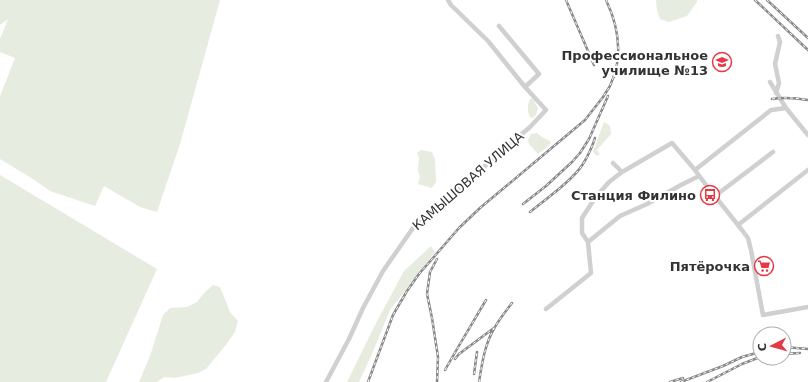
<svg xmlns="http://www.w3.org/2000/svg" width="808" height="382" font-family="'DejaVu Sans',sans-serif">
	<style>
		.green { fill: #e6ecdf }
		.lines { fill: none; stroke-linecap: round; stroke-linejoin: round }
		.minor { stroke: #d0d0d0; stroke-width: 4.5 }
		.rail-casing { stroke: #888; stroke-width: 2.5 }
		.rail { stroke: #fff; stroke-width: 1; stroke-dasharray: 3; stroke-linecap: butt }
		.labels { text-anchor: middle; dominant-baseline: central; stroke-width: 4; stroke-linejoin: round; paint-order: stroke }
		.poi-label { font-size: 13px; font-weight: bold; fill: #333; stroke: #fff; text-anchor: end }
		.street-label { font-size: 13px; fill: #333; stroke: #fff }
	</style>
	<rect width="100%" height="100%" fill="#fff"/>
	<!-- green -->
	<path class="green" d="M 0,0 L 220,0 L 180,144 L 157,212 L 140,207 L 104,186 L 95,206 L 50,191 L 33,179 L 0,159 L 0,96 L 15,58 L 0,52 L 0,39 L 8,19 L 0,25 Z
		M 656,0 L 697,0 L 697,2 L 687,16 L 669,22 L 660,19 L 657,10 Z
		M 531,98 L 533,99 L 538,108 L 536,115 L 533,118 L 530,117 C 527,111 527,104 531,98 Z
		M 604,122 L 610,126 L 611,134 L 597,150 L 600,154 L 597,156 L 593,152 Z
		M 537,133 L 542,137 L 550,141 L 551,143 L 545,149 L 538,154 L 529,144 L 528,140 L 531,134 Z
		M 421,150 L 432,152 L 435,160 L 436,182 L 432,188 L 418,184 L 420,177 L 418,171 L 419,158 L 417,153 Z
		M 0,175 L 157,269 L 106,382 L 0,382 Z
		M 431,246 L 435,252 L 390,310 L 372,354 L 359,382 L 347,382 L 375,325 L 404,271 Z
		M 213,285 L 220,287 L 230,312 L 238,321 L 235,332 L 225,346 L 206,369 L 198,373 L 175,378 L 164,377 L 157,382 L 139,382 L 150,356 L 163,315 L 170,308 L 187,307 L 197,302 L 204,293 Z"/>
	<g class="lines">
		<!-- minor -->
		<path class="minor" d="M 499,26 L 539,74 L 525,87
			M 770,82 L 786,108 L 808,135
			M 776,93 L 779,83 L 775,64 L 780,42 L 778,36
			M 786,108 L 771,110 L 695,170 L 706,185 L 738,225 L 748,238 L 751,250 L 763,315 L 808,307
			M 613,163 L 622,172
			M 695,170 L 672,143 L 622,172 L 609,182 L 595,198 L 582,218 L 582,233 L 588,242 L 620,216 L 647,204 L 681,185 L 699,176
			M 715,196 L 773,152
			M 738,225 L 808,170
			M 546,309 L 591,273 L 588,242
			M 326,382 L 349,339 L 363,308 L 383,271 L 413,228 L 530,127 L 546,110 L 525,87 L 488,41 L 451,5 L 448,0"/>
		<defs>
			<path id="rail" d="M 566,0 L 594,65
				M 606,0 C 618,25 622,51 614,77
				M 755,0 L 808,50
				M 767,0 L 808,38
				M 772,99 C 784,97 796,98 808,100
				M 523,204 L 546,186 L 572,162 L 580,153 L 589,139 L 608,96
				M 530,212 C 546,199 573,180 583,164 C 588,156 592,147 595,138
				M 437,259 L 430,272 L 427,294 L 432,318 L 438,357 L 437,382
				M 784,347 L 808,349
				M 784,354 L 800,353
				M 455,359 L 459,354 L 494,328
				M 445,370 L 457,349 L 486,300
				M 474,374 L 477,352
				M 368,382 L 393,315 L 407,291 L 419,274 L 459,228 L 480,208 L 585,120 L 603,97 L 610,86 L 615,73
				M 479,382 C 482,363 485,343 495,327 C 500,318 506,311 512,303
				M 670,382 L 683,378
				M 681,382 L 723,366 L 742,357 L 760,352
				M 707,382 L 742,364 L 760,357"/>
		</defs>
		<!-- rail casing -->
		<use href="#rail" class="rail-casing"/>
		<!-- rail -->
		<use href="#rail" class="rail"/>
	</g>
	<!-- icons -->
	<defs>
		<symbol id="university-ring" viewBox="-11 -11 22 22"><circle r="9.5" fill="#fff" stroke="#e63946" stroke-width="1.5"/><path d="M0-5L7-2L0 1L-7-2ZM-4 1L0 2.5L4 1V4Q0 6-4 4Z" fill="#e63946"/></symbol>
		<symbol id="bus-ring" viewBox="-11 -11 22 22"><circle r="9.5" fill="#fff" stroke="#e63946" stroke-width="1.5"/><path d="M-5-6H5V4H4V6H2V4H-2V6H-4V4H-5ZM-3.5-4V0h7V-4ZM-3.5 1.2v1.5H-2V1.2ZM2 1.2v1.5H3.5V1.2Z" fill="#e63946"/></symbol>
		<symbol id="supermarket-ring" viewBox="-11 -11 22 22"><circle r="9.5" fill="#fff" stroke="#e63946" stroke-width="1.5"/><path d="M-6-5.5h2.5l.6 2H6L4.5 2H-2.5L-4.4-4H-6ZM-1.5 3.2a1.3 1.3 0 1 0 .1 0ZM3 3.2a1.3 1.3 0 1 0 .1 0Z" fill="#e63946"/></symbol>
	</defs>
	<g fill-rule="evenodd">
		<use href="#university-ring" x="711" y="51" width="22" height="22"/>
		<use href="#bus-ring" x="699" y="184" width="22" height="22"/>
		<use href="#supermarket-ring" x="753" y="255" width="22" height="22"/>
	</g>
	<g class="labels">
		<!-- poi labels -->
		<g class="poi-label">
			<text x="708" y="55">Профессиональное<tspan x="708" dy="15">училище №13</tspan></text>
			<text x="696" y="195">Станция Филино</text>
			<text x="750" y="266">Пятёрочка</text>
		</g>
		<!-- street labels -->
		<g class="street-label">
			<text transform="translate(468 181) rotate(-41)">КАМЫШОВАЯ УЛИЦА</text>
		</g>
	</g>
	<!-- north arrow -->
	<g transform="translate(772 346) rotate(264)"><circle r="19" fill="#ffffff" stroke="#adadad"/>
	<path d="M0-3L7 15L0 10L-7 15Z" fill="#e63946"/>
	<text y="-6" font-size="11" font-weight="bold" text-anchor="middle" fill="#333333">С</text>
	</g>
</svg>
